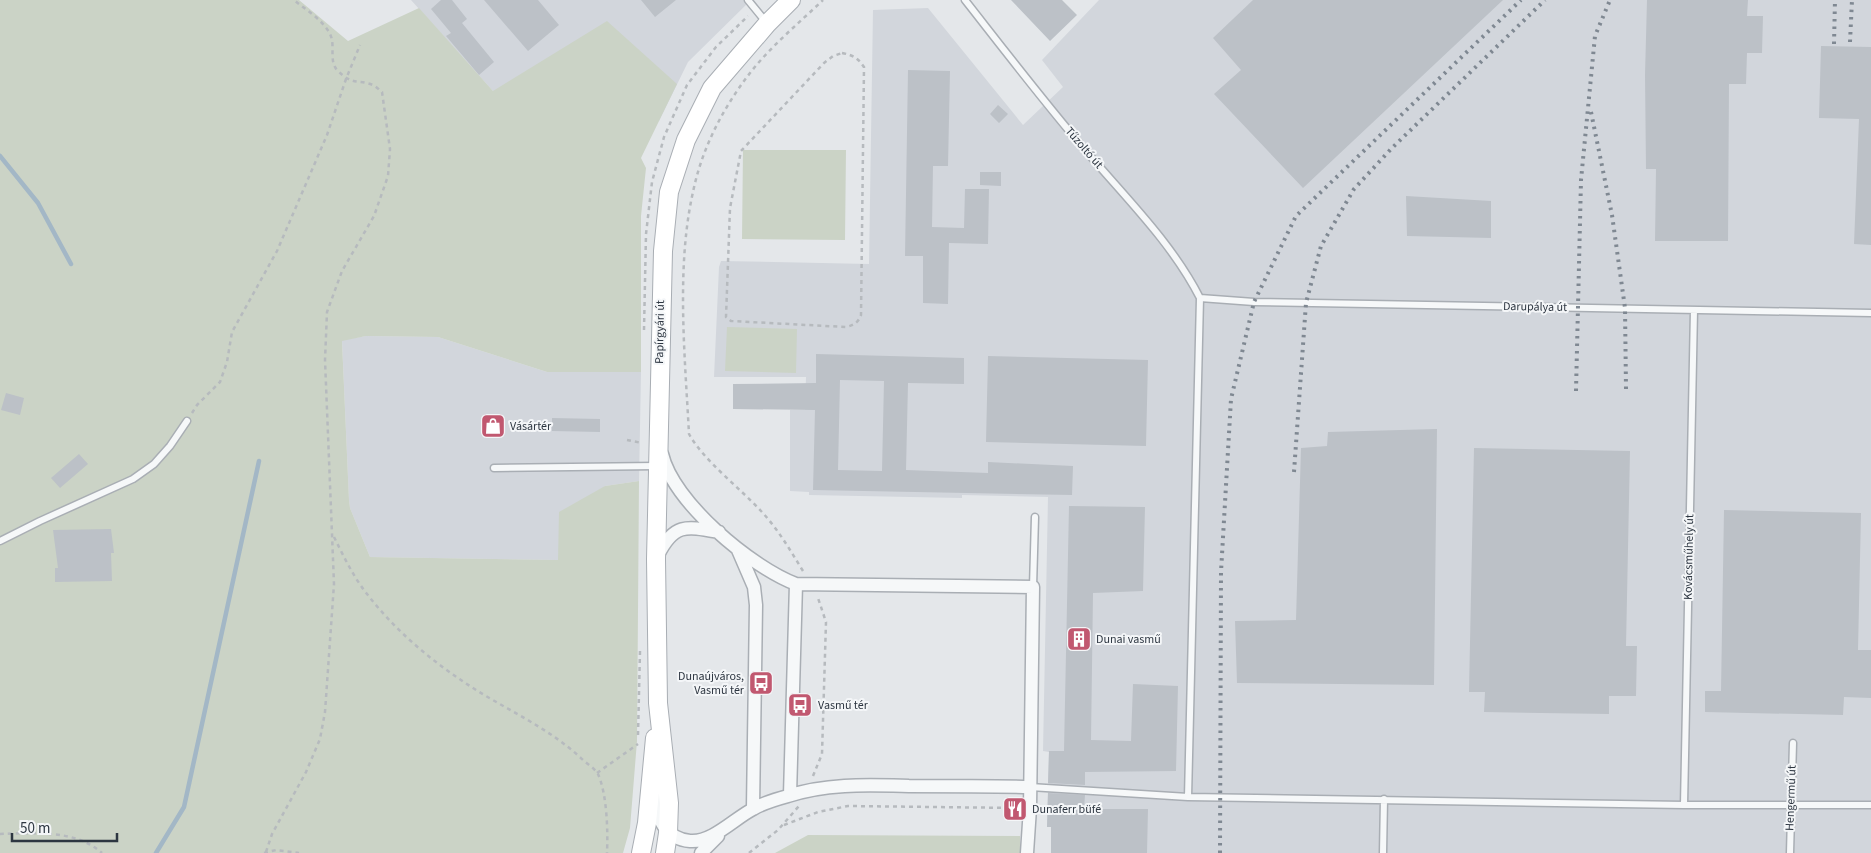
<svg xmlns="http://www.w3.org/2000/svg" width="1871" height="853" font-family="'Source Sans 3',sans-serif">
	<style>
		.built { fill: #d2d6dc }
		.green { fill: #cbd3c6 }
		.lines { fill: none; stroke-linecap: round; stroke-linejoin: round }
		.stream { stroke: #a3b7c6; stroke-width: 4.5 }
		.building { fill: #bcc1c7; fill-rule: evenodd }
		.lane-casing { stroke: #a9aeb4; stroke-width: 9 }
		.street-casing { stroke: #a9aeb4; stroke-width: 15 }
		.secondary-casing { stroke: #a9aeb4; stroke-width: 20 }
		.path { stroke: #b6babe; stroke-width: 2.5; stroke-dasharray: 4 4; stroke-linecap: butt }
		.lane { stroke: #f6f8f9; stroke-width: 6 }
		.street { stroke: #f6f8f9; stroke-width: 12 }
		.secondary { stroke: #fff; stroke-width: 18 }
		.rail { stroke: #7f8892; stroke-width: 4; stroke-dasharray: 2.5 5; stroke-linecap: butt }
		.labels { text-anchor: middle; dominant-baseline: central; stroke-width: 4; stroke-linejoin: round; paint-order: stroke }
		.street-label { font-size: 12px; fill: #2d3641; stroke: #f4f6f8 }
		.poi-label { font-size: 12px; fill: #2d3641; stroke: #f4f6f8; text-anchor: start }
	</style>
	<rect width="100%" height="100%" fill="#e4e7ea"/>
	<!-- built -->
	<path class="built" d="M 411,0 L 751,0 L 688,62 L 659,121 L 493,91 Z
		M 1099,0 L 1871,0 L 1871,853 L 1051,853 L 1051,827 L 1047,827 L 1049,752 L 1043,751 L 1048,497 L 962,495 L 962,498 L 809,495 L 809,492 L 790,491 L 790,410 L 805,410 L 806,377 L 714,377 L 719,267 L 721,261 L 869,264 L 873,10 L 928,8 L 1023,125 L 1063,87 L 1042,60 Z
		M 366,336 L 438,337 L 547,372 L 641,372 L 639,481 L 605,486 L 558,560 L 370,557 L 350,508 L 349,500 L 342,340 Z"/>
	<!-- green -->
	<path class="green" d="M 0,0 L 299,0 L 348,41 L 419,8 L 493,91 L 607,21 L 677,84 L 641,158 L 646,168 L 641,216 L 641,372 L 547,372 L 438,337 L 366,336 L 342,341 L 349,500 L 350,508 L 370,557 L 558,560 L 559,512 L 605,486 L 639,481 L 637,741 L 630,828 L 623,853 L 0,853 Z
		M 743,150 L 846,150 L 845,240 L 742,239 Z
		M 727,327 L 797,329 L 796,373 L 725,371 Z
		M 808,835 L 1020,836 L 1020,853 L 775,853 Z"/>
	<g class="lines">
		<!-- stream -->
		<path class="stream" d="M 0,156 L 38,203 L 71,264
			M 156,853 L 184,807 L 259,461"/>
	</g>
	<!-- building -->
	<path class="building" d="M 441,0 L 452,0 L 467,19 L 462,23 L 494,62 L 479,75 L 446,36 L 451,33 L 431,9 Z
		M 484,0 L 538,0 L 559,25 L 528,51 Z
		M 641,0 L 676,0 L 655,17 Z
		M 1011,0 L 1062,0 L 1077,15 L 1050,41 Z
		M 1253,0 L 1503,0 L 1303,188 L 1214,94 L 1241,70 L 1213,38 Z
		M 1647,0 L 1748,0 L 1747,16 L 1763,16 L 1762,53 L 1747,53 L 1746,84 L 1729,84 L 1728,241 L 1655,241 L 1656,169 L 1646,169 L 1645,75 Z
		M 1821,46 L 1871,47 L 1871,245 L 1854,244 L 1859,119 L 1819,118 Z
		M 908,70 L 950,71 L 948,166 L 933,166 L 932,227 L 964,228 L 965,189 L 989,189 L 988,244 L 949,243 L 948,304 L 923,303 L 923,256 L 905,256 Z
		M 998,105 L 1008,114 L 999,123 L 990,114 Z
		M 980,172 L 1001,172 L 1001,186 L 980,185 Z
		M 1406,196 L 1491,201 L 1491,238 L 1407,236 Z
		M 816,354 L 964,358 L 964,384 L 908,383 L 906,470 L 988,473 L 988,462 L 1073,466 L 1072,495 L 813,490 L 815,410 L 733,409 L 733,384 L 816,383 ZM 840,380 L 884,381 L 882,471 L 838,470 Z
		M 988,356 L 1148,360 L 1146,446 L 986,442 Z
		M 6,393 L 24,398 L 20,415 L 1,410 Z
		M 552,418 L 600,419 L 600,432 L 552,431 Z
		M 1437,429 L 1434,685 L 1237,683 L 1235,621 L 1296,620 L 1301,448 L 1327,446 L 1328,432 Z
		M 1474,448 L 1630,451 L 1626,646 L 1637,646 L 1636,696 L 1609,696 L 1609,714 L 1484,712 L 1485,692 L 1469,692 Z
		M 79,454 L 88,464 L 60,488 L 51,478 Z
		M 1069,506 L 1145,507 L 1143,591 L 1093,593 L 1091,740 L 1131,741 L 1133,684 L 1178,686 L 1176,771 L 1085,772 L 1085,785 L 1048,783 L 1049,751 L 1064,751 Z
		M 1724,510 L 1861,513 L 1858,650 L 1871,650 L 1871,698 L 1844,697 L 1843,715 L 1705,712 L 1705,691 L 1721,691 Z
		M 111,529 L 114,553 L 111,553 L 112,581 L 55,582 L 55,568 L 58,568 L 53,530 Z
		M 1048,793 L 1085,795 L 1084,809 L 1148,809 L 1147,853 L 1051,853 L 1051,827 L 1047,827 Z"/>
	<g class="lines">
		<defs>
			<path id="lane" d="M 748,0 L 766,22
				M 965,0 C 1005,51 1044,102 1086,151 C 1126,198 1172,243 1200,298 L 1188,797
				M 1200,298 L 1254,302 L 1871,313
				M 494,468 L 657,466
				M 0,541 L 40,521 L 133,479 L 154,464 L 170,446 L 187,421
				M 1033,587 L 1035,517
				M 1030,787 L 1188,797 L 1684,805 L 1871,805
				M 1684,805 L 1694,310
				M 1383,853 L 1384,799
				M 1790,853 L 1793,743"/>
			<path id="street" d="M 662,454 C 673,502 751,567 796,584 L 1033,587 L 1030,808 L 1027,853
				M 738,550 L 754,587 L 756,605 L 753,808
				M 658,555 C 674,523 686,526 719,532
				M 654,795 C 655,817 666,839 690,841 C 712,843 735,818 753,809 C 763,803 777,799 788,796 C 827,783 869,785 909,786 C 949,786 990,786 1030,787
				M 790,795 L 796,584
				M 701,853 L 718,836"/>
			<path id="secondary" d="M 641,853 L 647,823 L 655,738
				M 665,853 L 668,833 L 669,803 L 658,703 L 656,559 L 663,251 L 669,192 L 686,140 L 712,88 L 767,24 L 791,0"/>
		</defs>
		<!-- lane casing -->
		<use href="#lane" class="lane-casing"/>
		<!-- street casing -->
		<use href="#street" class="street-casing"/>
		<!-- secondary casing -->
		<use href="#secondary" class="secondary-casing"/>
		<!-- path -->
		<path class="path" d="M 842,53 C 853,55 858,58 864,67 L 861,315 C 858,323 854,325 846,327 L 731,321 L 726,317 L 730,208 L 741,151 L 824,63 L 833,56 Z
			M 644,330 L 646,234 L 652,182 L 664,137 L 687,85 L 716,47 L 748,16
			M 192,413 L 197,405 L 220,382 L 227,362 L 232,332 L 277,251 L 327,135 L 346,79 L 360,45
			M 627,440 L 642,443
			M 334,537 C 343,555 352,574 364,590 C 390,625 425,656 461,680 C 501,708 548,726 584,761 C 589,765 595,769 598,774 C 607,794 608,831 607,853
			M 803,571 C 790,550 778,529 761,511 C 740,488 704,461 689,434 C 685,357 676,267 693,192 C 702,148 723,108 750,73 C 771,46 799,23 823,0
			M 638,735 L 640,651
			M 597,773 L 638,744
			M 813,776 L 822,754 L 826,622 L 818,598
			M 784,825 L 818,812 L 848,806 L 1018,808
			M 0,834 C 33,833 75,829 102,853
			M 266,852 L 272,834 L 306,772 L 320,739 L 325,712 L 334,584 L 325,360 L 327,312 L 342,271 L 374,216 L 388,176 L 390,149 L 382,92 C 379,90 376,86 373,85 C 358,79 353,86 338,71 C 328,61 336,46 330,34 C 323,20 306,10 294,0
			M 264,853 L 276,850 L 299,853
			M 749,853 L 778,830 L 799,806"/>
		<!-- lane -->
		<use href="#lane" class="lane"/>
		<!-- street -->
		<use href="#street" class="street"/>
		<!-- secondary -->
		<use href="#secondary" class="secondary"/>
		<!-- rail -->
		<path class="rail" d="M 1850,42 L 1852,0
			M 1834,44 L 1835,0
			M 1591,112 L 1612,215 L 1625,308 L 1626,389
			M 1576,391 L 1581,180 L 1595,36 L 1610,0
			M 1294,472 L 1306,303 L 1321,246 L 1354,189 L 1392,148 L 1545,0
			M 1220,853 L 1221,572 L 1231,399 L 1254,302 L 1296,216 L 1521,0"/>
	</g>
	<!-- icons -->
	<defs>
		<symbol id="shop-square" viewBox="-11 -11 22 22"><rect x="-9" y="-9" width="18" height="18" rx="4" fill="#c15870" stroke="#f4f6f8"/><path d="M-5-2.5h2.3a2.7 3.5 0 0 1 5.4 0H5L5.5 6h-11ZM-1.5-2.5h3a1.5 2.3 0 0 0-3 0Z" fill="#fff"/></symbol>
		<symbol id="building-square" viewBox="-11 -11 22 22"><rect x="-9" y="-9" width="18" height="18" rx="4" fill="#c15870" stroke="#f4f6f8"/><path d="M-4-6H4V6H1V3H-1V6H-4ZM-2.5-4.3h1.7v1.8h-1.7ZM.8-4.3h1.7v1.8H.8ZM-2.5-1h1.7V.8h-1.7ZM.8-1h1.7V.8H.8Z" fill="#fff"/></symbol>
		<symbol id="bus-square" viewBox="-11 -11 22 22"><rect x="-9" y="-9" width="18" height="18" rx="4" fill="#c15870" stroke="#f4f6f8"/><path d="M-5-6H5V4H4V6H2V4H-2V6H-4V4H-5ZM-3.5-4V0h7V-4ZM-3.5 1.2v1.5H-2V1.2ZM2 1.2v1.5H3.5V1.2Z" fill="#fff"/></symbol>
		<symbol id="restaurant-square" viewBox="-11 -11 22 22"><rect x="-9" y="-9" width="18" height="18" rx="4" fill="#c15870" stroke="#f4f6f8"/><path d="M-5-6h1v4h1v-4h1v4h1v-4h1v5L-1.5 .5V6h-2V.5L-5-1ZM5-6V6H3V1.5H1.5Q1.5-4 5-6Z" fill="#fff"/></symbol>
	</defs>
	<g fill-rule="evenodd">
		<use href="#shop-square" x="479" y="412" width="28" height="28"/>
		<use href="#building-square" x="1065" y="625" width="28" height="28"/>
		<use href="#bus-square" x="747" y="669" width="28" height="28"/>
		<use href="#bus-square" x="786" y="691" width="28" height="28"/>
		<use href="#restaurant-square" x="1001" y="795" width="28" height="28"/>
	</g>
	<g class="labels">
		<!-- street labels -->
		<g class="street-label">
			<text transform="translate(1084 148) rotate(49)">Tűzoltó út</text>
			<text transform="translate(1535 307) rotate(1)">Darupálya út</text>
			<text transform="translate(660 332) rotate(-89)">Papírgyári út</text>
			<text transform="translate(1689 557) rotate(-89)">Kovácsműhely út</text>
			<text transform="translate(1791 798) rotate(-88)">Hengermű út</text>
		</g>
		<!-- poi labels -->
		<g class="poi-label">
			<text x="510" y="426">Vásártér</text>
			<text x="1096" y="639">Dunai vasmű</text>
			<text x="744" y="676" text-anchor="end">Dunaújváros,<tspan x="744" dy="14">Vasmű tér</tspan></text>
			<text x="818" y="705">Vasmű tér</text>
			<text x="1032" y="809">Dunaferr büfé</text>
		</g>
	</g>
	<!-- scale -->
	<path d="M12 833v8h105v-8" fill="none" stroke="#2d3641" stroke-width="2.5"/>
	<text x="20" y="833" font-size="15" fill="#2d3641" stroke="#f4f6f8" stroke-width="4" paint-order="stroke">50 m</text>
</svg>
